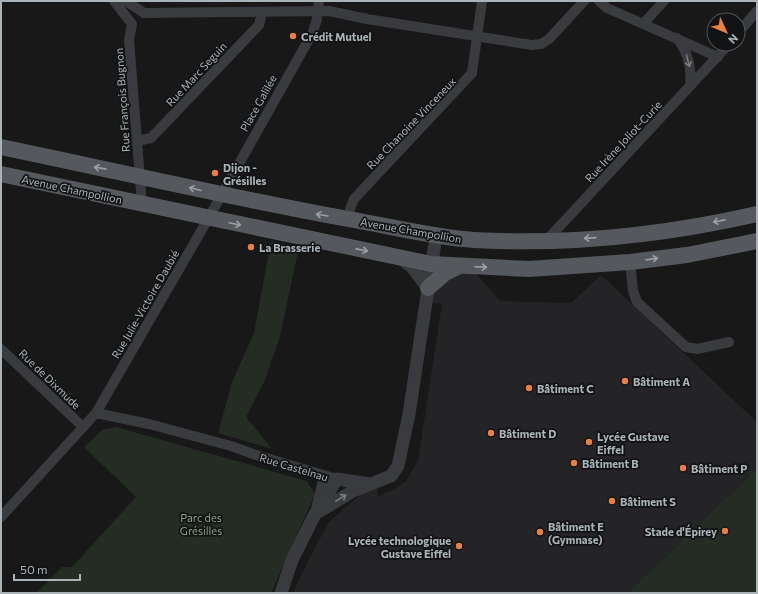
<svg xmlns="http://www.w3.org/2000/svg" width="758" height="594" font-family="Commissioner,sans-serif">
	<style>
		.built { fill: #242426 }
		.green { fill: #252c24 }
		.lines { fill: none; stroke-linecap: round; stroke-linejoin: round }
		.minor { stroke: #393b3e; stroke-width: 10 }
		.tertiary { stroke: #393b3e; stroke-width: 13 }
		.primary { stroke: #55595d; stroke-width: 16 }
		.oneway { stroke: #777d81 }
		.oneway2 { stroke: #99a1a6 }
		.poi-dot { fill: #e97f40; stroke: #121314; stroke-width: 1.5 }
		.labels { text-anchor: middle; dominant-baseline: central; stroke-width: 3.5; stroke-linejoin: round; paint-order: stroke }
		.poi-label { font-size: 11px; font-weight: bold; fill: #aab3b8; stroke: #121314; text-anchor: start }
		.street-label { font-size: 11px; fill: #aab3b8; stroke: #121314 }
		.park-label { font-size: 11px; fill: #8aa283; stroke: #121314 }
	</style>
	<rect width="100%" height="100%" fill="#181819"/>
	<!-- built -->
	<path class="built" d="M 431,264 L 475,273 L 500,301 L 571,303 L 601,275 L 757,422 L 757,468 L 628,593 L 293,593 L 309,559 L 329,522 L 376,481 L 378,496 L 395,489 L 406,481 L 418,461 L 442,304 L 426,302 Z"/>
	<!-- green -->
	<path class="green" d="M 271,241 L 299,247 L 280,336 L 265,380 L 246,417 L 272,449 L 218,433 L 232,382 L 254,333 Z
		M 116,427 L 307,481 L 315,494 L 271,593 L 36,593 L 62,567 L 72,567 L 136,497 L 84,447 L 102,430 Z
		M 757,468 L 757,593 L 628,593 Z"/>
	<g class="lines">
		<!-- minor -->
		<path class="minor" d="M 114,1 L 132,24
			M 126,1 L 144,13
			M 599,1 L 607,8 L 718,57
			M 144,13 L 329,11 L 367,19 L 532,45 L 541,44 L 549,39 L 584,1
			M 644,23 L 664,1
			M 132,24 L 129,40 L 142,204
			M 738,33 L 757,11
			M 677,38 C 688,52 692,68 690,86
			M 137,141 L 151,138 L 259,25 L 262,13
			M 349,219 L 350,209 L 354,199 L 472,73 L 482,1
			M 546,241 L 729,44
			M 630,262 L 633,291 L 637,302 L 686,347 L 697,349 L 729,342
			M 1,349 L 83,427
			M 96,413 L 204,226 L 313,32 L 317,19 L 319,1
			M 316,509 L 324,476
			M 1,517 L 96,413 L 149,424 L 231,446 L 256,455 L 337,479"/>
		<!-- tertiary -->
		<path class="tertiary" d="M 400,258 L 412,267 L 428,288
			M 315,514 L 353,491 L 391,476 L 398,466 L 409,414 L 436,236
			M 281,593 L 292,560 L 315,514 L 337,479 L 369,484"/>
		<!-- primary -->
		<path class="primary" d="M 1,147 C 117,171 232,198 348,219 C 390,226 431,237 474,240 C 568,245 665,235 757,214
			M 1,174 L 431,264 L 529,269 L 630,262 L 687,255 L 757,241
			M 428,288 L 445,273 L 459,266"/>
	</g>
	<!-- one-way arrows -->
	<defs><path id="oneway-shaft" d="M-6 0H5M1.5-3L5.5 0L1.5 3" fill="none" stroke-width="1.6" stroke-linecap="round" stroke-linejoin="round"/></defs>
	<g class="oneway">
		<use href="#oneway-shaft" transform="translate(688 61) rotate(76)"/>
		<use href="#oneway-shaft" transform="translate(341 498) rotate(-31)"/>
	</g>
	<g class="oneway2">
		<use href="#oneway-shaft" transform="translate(100 168) rotate(-169)"/>
		<use href="#oneway-shaft" transform="translate(195 189) rotate(-166)"/>
		<use href="#oneway-shaft" transform="translate(322 215) rotate(-171)"/>
		<use href="#oneway-shaft" transform="translate(719 221) rotate(169)"/>
		<use href="#oneway-shaft" transform="translate(235 224) rotate(12)"/>
		<use href="#oneway-shaft" transform="translate(590 238) rotate(176)"/>
		<use href="#oneway-shaft" transform="translate(362 250) rotate(11)"/>
		<use href="#oneway-shaft" transform="translate(652 259) rotate(-8)"/>
		<use href="#oneway-shaft" transform="translate(481 267) rotate(2)"/>
	</g>
	<!-- markers -->
	<g class="poi-dot">
		<circle cx="293" cy="36" r="4"/>
		<circle cx="215" cy="173" r="4"/>
		<circle cx="251" cy="247" r="4"/>
		<circle cx="625" cy="381" r="4"/>
		<circle cx="529" cy="388" r="4"/>
		<circle cx="491" cy="433" r="4"/>
		<circle cx="589" cy="442" r="4"/>
		<circle cx="574" cy="463" r="4"/>
		<circle cx="683" cy="468" r="4"/>
		<circle cx="612" cy="501" r="4"/>
		<circle cx="725" cy="531" r="4"/>
		<circle cx="540" cy="532" r="4"/>
		<circle cx="459" cy="546" r="4"/>
	</g>
	<g class="labels">
		<!-- poi labels -->
		<g class="poi-label">
			<text x="301" y="36">Crédit Mutuel</text>
			<text x="223" y="167">Dijon -<tspan x="223" dy="13">Grésilles</tspan></text>
			<text x="259" y="247">La Brasserie</text>
			<text x="633" y="381">Bâtiment A</text>
			<text x="537" y="388">Bâtiment C</text>
			<text x="499" y="433">Bâtiment D</text>
			<text x="597" y="436">Lycée Gustave<tspan x="597" dy="13">Eiffel</tspan></text>
			<text x="582" y="463">Bâtiment B</text>
			<text x="691" y="468">Bâtiment P</text>
			<text x="620" y="501">Bâtiment S</text>
			<text x="548" y="526">Bâtiment E<tspan x="548" dy="13">(Gymnase)</tspan></text>
			<text x="717" y="531" text-anchor="end">Stade d'Épirey</text>
			<text x="451" y="540" text-anchor="end">Lycée technologique<tspan x="451" dy="13">Gustave Eiffel</tspan></text>
		</g>
		<!-- street labels -->
		<g class="street-label">
			<text transform="translate(196 74) rotate(-47)">Rue Marc Seguin</text>
			<text transform="translate(122 100) rotate(-94)">Rue François Bugnon</text>
			<text transform="translate(258 103) rotate(-61)">Place Galilée</text>
			<text transform="translate(411 123) rotate(-46)">Rue Chanoine Vinceneux</text>
			<text transform="translate(623 141) rotate(-47)">Rue Irène Joliot-Curie</text>
			<text transform="translate(72 189) rotate(12)">Avenue Champollion</text>
			<text transform="translate(411 230) rotate(10)">Avenue Champollion</text>
			<text transform="translate(145 304) rotate(-60)">Rue Julie-Victoire Daubié</text>
			<text transform="translate(50 379) rotate(44)">Rue de Dixmude</text>
			<text transform="translate(294 467) rotate(17)">Rue Castelnau</text>
		</g>
		<!-- park labels -->
		<g class="park-label">
			<text x="201" y="517">Parc des<tspan x="201" dy="13">Grésilles</tspan></text>
		</g>
	</g>
	<!-- border -->
	<rect width="758" height="594" fill="none" stroke="#aab3b8" stroke-width="4"/>
	<!-- north arrow -->
	<g transform="translate(726 32) rotate(134)"><circle r="19" fill="#121314" stroke="#4f5356"/>
	<path d="M0-3L7 15L0 10L-7 15Z" fill="#e97f40"/>
	<text y="-6" font-size="11" font-weight="bold" text-anchor="middle" fill="#aab3b8">N</text>
	</g>
	<!-- scale -->
	<path d="M14 574v6h66v-6" fill="none" stroke="#aab3b8" stroke-width="2"/>
	<text x="20" y="574" font-size="12" fill="#aab3b8" stroke="#121314" stroke-width="3" paint-order="stroke">50 m</text>
</svg>
